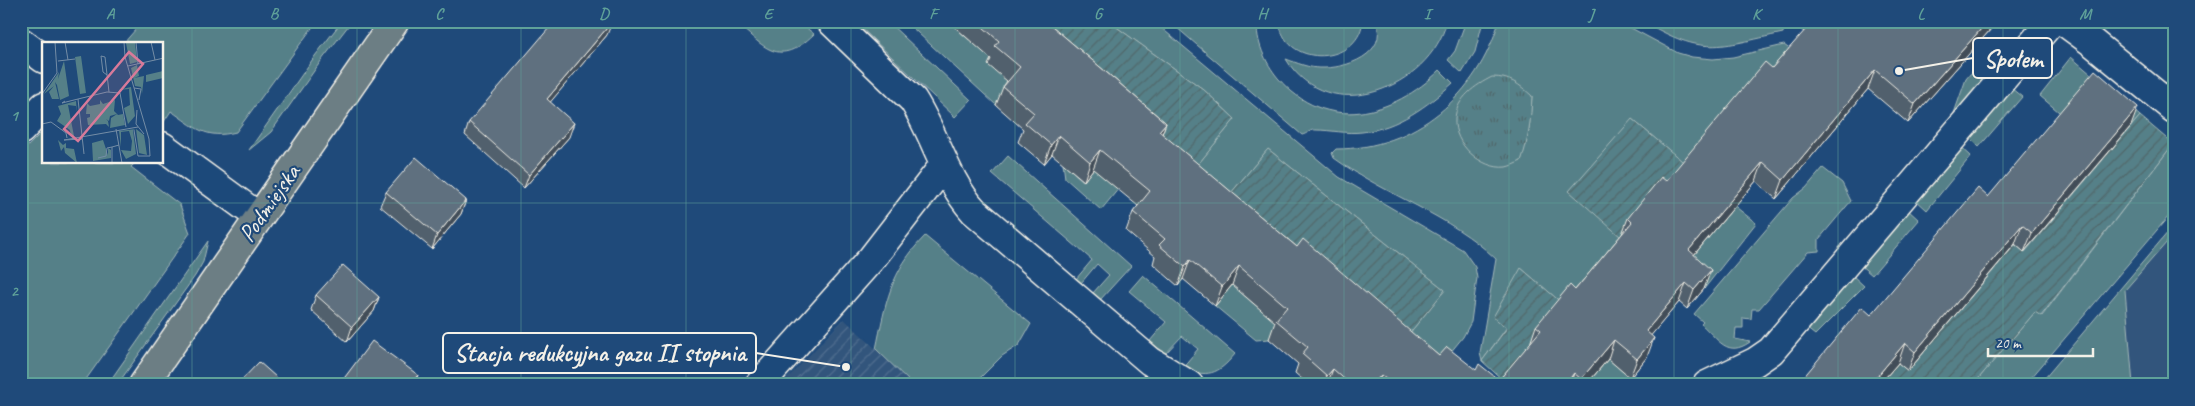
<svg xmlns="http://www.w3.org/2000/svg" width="2195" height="406" font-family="Caveat,sans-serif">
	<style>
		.built { fill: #32557c }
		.industrial { fill: url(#industrial-furrows) }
		.grass { fill: #558088; stroke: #a4b8b8; fill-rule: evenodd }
		.park { fill: url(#park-tufts); stroke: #a4b8b8 }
		.garden { fill: url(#garden-furrows); stroke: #a4b8b8 }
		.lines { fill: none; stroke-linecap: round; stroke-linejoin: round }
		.minor-casing { stroke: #f4f1e8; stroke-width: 31 }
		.major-casing { stroke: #f4f1e8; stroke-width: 31 }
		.minor { stroke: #1f4a7a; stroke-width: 28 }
		.major { stroke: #6c7e84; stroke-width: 28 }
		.wall { fill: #51606d; stroke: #f4f1e8 }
		.shaded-wall { fill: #424e59; stroke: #f4f1e8 }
		.building { fill: #5e707f; stroke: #f4f1e8 }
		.grid { fill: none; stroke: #5fa199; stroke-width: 1; stroke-opacity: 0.55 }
		.labels { text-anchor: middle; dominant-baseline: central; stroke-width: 4.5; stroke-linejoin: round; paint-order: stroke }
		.street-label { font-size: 24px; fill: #f4f1e8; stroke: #1f4a7a }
		.inset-road { fill: none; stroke: #748da6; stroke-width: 1 }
		.view { fill: #d87a9a; fill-opacity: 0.15; stroke: #d87a9a; stroke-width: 2.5 }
		.inset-edge { fill: none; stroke: #f4f1e8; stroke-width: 2.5 }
		.leader { fill: none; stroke: #f4f1e8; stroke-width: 2 }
		.callout-dot { fill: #f4f1e8; stroke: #1f4a7a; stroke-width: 2 }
		.callout { fill: #1f4a7a; stroke: #f4f1e8; stroke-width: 2 }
		.callout-label { font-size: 25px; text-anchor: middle; font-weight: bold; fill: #f4f1e8 }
		.neatline { fill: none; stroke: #5fa199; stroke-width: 2 }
		.grid-label { font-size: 16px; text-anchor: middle; font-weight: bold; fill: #5fa199 }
	</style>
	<defs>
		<pattern id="industrial-furrows" width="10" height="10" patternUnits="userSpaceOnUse" patternTransform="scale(1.25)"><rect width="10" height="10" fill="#32557c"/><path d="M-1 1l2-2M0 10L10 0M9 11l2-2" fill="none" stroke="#506e8f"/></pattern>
		<pattern id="park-tufts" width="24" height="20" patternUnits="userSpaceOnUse" patternTransform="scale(1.25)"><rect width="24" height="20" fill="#558088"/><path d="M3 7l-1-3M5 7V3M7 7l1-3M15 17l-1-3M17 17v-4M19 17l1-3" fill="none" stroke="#50676a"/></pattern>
		<pattern id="garden-furrows" width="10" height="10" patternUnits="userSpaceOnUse" patternTransform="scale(1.25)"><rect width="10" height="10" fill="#558088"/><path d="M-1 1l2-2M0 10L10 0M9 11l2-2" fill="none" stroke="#50676a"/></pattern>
	</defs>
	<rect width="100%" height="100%" fill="#1f4a7a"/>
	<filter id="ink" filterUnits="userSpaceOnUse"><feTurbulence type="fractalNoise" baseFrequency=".02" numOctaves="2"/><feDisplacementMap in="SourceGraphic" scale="10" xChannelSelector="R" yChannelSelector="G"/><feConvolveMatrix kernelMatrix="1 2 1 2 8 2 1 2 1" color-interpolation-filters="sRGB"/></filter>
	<g filter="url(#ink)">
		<!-- built -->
		<path class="built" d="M 2174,234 L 2174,385 L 2133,385 L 2125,290 Z"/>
		<!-- industrial -->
		<path class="industrial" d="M 844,319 L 876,349 L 913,385 L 781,385 Z"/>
		<!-- grass -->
		<path class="grass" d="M 143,21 L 317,21 L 236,132 C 205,140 195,127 171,111 L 163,123 L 162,44 L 123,44 Z
			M 342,21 L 352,21 L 321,61 L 271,132 L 249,150 L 315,56 Z
			M 734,21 L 798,21 L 814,34 C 778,69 765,47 734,21 Z
			M 854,21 L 887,21 L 971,100 L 955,117 Z
			M 905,21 L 948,21 L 969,40 L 973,36 L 1013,86 L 996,105 Z
			M 1108,21 L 1153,21 L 1339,177 L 1463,250 L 1475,267 L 1477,278 L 1471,322 L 1463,337 L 1432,375 L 1399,346 L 1445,290 L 1268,149 L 1220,206 L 1186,179 L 1235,119 L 1203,89 Z
			M 1169,21 L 1257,21 C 1256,42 1265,62 1278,78 C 1326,134 1393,116 1440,70 L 1453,83 C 1427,106 1398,128 1362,132 C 1346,134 1331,130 1316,130 C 1311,129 1307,134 1302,135 Z
			M 1279,21 L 1358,21 L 1362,26 C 1353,66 1284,67 1279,21 Z
			M 1376,21 L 1447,21 C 1430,88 1328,129 1286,59 C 1297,63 1309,68 1320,68 C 1346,69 1389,54 1376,21 Z
			M 1466,21 L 1483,21 L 1475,52 L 1462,73 L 1448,60 L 1455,51 Z
			M 1499,21 L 1618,21 L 1678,53 L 1692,57 L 1713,59 L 1733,57 L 1784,45 L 1795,53 L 1695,172 L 1632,119 L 1621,237 L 1563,304 L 1521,268 L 1507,327 L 1482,361 L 1480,353 L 1496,259 C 1450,215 1385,195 1334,158 L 1332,153 L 1336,149 C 1415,149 1478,95 1499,21 ZM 1532,96 L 1529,131 L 1521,161 C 1497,165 1489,167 1468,151 Z
			M 1643,21 L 1788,21 L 1784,27 L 1783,33 C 1717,47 1704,57 1643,21 Z
			M 1993,47 L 2005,57 L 1953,116 L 1966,79 Z
			M 2071,57 L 2140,116 L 2131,126 L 2088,89 L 2065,117 L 2040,96 Z
			M 2011,88 L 2022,97 L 1979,147 L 1969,137 Z
			M 44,130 L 44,162 L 135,163 L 131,167 L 180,205 L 190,233 L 82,385 L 21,385 L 21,153 Z
			M 2173,144 L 2174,210 L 2025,385 L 1973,385 L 2035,312 L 2042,316 Z
			M 1960,146 L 1971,156 L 1927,210 L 1915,199 Z
			M 1008,156 L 1131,266 L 1100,300 L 1092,294 L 1109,275 L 1097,264 L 1081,283 L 1076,279 L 1092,260 L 992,174 Z
			M 1100,161 L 1124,182 L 1101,210 L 1065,178 L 1063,163 L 1083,181 Z
			M 1823,168 L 1842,183 L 1851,201 L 1819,239 L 1819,251 L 1808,252 L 1759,309 L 1752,309 L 1751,319 L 1743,318 L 1743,328 L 1736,328 L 1735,339 L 1750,342 C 1727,358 1719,340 1701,324 L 1703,322 L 1694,314 L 1793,198 L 1806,188 Z
			M 1727,200 L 1756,223 L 1704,289 L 1682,269 Z
			M 1907,209 L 1919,220 L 1872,275 L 1860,265 Z
			M 2174,225 L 2174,234 L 2125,290 L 2133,385 L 2039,385 Z
			M 925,236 L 1031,324 L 1019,345 L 1002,356 L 973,385 L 913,385 L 876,349 C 886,302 890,272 925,236 Z
			M 208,241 L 203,262 L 195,276 L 117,385 L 107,385 Z
			M 1143,275 L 1235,354 C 1218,375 1207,378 1182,368 L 1198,349 L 1182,336 L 1165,354 L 1150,341 L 1166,322 L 1129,291 Z
			M 1852,275 L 1864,286 L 1815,335 L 1806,328 Z
			M 1232,285 L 1256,306 L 1286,319 L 1269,339 L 1256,340 L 1215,306 Z
			M 1608,359 L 1630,378 L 1633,385 L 1586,385 Z"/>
		<!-- park -->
		<path class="park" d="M 1492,77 C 1510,77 1519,84 1532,96 C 1531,118 1529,140 1521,161 C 1517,163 1511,166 1506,167 C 1482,170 1453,144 1455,119 C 1456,98 1476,85 1492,77 Z"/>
		<!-- garden -->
		<path class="garden" d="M 1026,21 L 1108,21 L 1203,89 L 1235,119 L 1186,179 Z
			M 2140,116 L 2173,144 L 2041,316 L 2035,312 L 1973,385 L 1879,385 L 1898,363 L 1908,371 L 2015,245 L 2025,252 Z
			M 1632,119 L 1688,166 L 1621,237 L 1569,191 Z
			M 1268,149 L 1445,290 L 1399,346 L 1220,206 Z
			M 1521,268 L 1563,304 L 1506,383 L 1482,361 L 1507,328 L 1493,317 Z"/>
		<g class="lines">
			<defs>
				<path id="minor" d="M 831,21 L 913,100 C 936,136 945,179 974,211 L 1150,361 L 1189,385
					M 2063,21 L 2093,43 L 2174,109
					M 21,42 L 44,59
					M 21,130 L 44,106
					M 162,146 L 259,217
					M 759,385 L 872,258 L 944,165
					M 1707,385 L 1755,362 L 1771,351 L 2052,21"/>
				<path id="major" d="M 143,385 L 395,21"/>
			</defs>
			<!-- minor casing -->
			<use href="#minor" class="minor-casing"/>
			<!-- major casing -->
			<use href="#major" class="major-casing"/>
			<!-- minor -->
			<use href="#minor" class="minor"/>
			<!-- major -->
			<use href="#major" class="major"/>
		</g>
		<!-- wall -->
		<path class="wall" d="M 948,21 L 1046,21 L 1166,123 L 1162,134 L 1297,247 L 1439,356 L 1476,370 L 1499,380 L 1530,344 L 1536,326 L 1575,290 L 1622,234 L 1628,218 L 1666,181 L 1772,68 L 1804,32 L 1791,21 L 1998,21 L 1908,123 L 1868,89 L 1776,199 L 1756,181 L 1694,255 L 1704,289 L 1687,309 L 1679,302 L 1651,335 L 1647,357 L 1630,378 L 1608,359 L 1586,385 L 1309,385 L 1295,373 L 1298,364 L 1269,339 L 1275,322 L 1232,285 L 1215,306 L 1183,279 L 1178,286 L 1153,264 L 1155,256 L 1126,231 L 1133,212 L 1138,206 L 1093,169 L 1084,181 L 1052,154 L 1044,164 L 1018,142 L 1023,129 L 996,105 L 1003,87 L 1007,81 L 988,65 L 991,59 Z
			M 607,35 L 550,102 L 569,137 L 524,188 L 465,135 L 469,122 Z
			M 2131,126 L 2024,252 L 2015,244 L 1908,371 L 1898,363 L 1879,385 L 1797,385 L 1871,315 L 1988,197 Z
			M 386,192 L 466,200 L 461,214 L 432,249 L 380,206 Z
			M 316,295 L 379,297 L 374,311 L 347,342 L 311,310 Z"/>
		<!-- shaded-wall -->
		<path class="shaded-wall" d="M 1988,21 L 1998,21 L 1908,123 L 1915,104 Z
			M 612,22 L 607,35 L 542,112 L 547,99 Z
			M 1875,70 L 1868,89 L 1776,199 L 1783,180 Z
			M 2138,107 L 2131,126 L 2024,252 L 2032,233 Z
			M 574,123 L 569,137 L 524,188 L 529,175 Z
			M 1166,123 L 1159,142 L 1159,131 Z
			M 1059,135 L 1052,154 L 1044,164 L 1051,145 Z
			M 1100,150 L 1093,169 L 1084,181 L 1090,162 Z
			M 1763,162 L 1756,181 L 1682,269 L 1689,250 Z
			M 466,200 L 461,214 L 432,249 L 437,235 Z
			M 2022,225 L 2015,244 L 1908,371 L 1915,352 Z
			M 1190,260 L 1183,279 L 1178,286 L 1185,267 Z
			M 1239,266 L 1232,285 L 1215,306 L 1222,287 Z
			M 1711,270 L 1704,289 L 1687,309 L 1694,290 Z
			M 1686,283 L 1679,302 L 1639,350 L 1646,331 Z
			M 379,297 L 374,311 L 347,342 L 352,327 Z
			M 1654,338 L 1647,357 L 1630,378 L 1637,359 Z
			M 1614,340 L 1608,359 L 1586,385 L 1579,385 L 1581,379 Z
			M 1905,343 L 1898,363 L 1879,385 L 1870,385 Z
			M 1333,369 L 1327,385 L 1324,385 L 1327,376 Z
			M 1574,373 L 1570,385 L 1565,385 Z
			M 418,375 L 414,385 L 410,385 Z
			M 1381,375 L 1378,385 L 1373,385 Z"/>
		<!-- building -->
		<path class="building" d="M 555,21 L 611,21 L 612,22 L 547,99 L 574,123 L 529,175 L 469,122 Z
			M 976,21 L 1046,21 L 1166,123 L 1159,131 L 1297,247 L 1303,239 L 1439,356 L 1447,347 L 1476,370 L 1479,364 L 1499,380 L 1541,330 L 1536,326 L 1570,285 L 1575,290 L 1632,222 L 1628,218 L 1661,177 L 1666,181 L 1765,62 L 1772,68 L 1813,21 L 1988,21 L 1915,104 L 1875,70 L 1783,180 L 1763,162 L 1689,250 L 1711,270 L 1694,290 L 1686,283 L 1646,331 L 1654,338 L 1637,359 L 1614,340 L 1581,379 L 1574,373 L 1565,385 L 1393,385 L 1381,375 L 1373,385 L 1351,385 L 1333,369 L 1327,376 L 1302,354 L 1308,347 L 1276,320 L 1287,307 L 1239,266 L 1222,287 L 1190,260 L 1185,267 L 1159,245 L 1165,239 L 1133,212 L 1150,191 L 1100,150 L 1090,162 L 1059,135 L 1051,145 L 1025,123 L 1034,113 L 1003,87 L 1020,67 L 995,46 L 999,41 Z
			M 2095,70 L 2138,107 L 2032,233 L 2022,225 L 1915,352 L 1905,343 L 1870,385 L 1797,385 L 1862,307 L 1871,315 L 1978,188 L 1988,197 Z
			M 416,157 L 466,200 L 437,235 L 386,192 Z
			M 343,265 L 379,297 L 352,327 L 316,295 Z
			M 372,341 L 418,375 L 410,385 L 339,385 Z
			M 259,362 L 285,385 L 237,385 Z"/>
	</g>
	<!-- grid -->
	<path class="grid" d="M 192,21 L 192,385M 357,21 L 357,385M 521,21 L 521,385M 686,21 L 686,385M 851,21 L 851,385M 1015,21 L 1015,385M 1180,21 L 1180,385M 1344,21 L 1344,385M 1509,21 L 1509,385M 1674,21 L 1674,385M 1838,21 L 1838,385M 2003,21 L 2003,385M 21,203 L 2174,203"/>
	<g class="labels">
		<!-- street labels -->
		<g class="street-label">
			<text transform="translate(269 203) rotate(-55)">Podmiejska</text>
		</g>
	</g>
	<!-- overview -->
	<g transform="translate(42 42)">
		<rect width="121" height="121" fill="#1f4a7a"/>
		<path d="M 93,0 L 95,20 L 88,22 L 84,1 ZM 39,14 L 44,51 L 38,52 L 33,15 ZM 121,17 L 121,36 L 104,40 L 104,33 L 121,29 ZM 22,19 L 27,54 L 18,58 L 15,43 L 13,40 L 17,57 L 10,57 L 7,50 L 12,44 L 2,52 L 17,30 L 16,37 ZM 95,23 L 97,34 L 92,36 L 102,34 L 100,52 L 99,45 L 93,44 L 89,26 ZM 89,45 L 93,74 L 86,82 L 82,66 L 88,63 L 87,47 L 76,48 ZM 58,58 L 61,62 L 73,58 L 72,69 L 76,73 L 81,72 L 83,83 L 68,86 L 69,76 L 75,72 L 68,74 L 67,79 L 64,77 L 66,79 L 67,85 L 64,82 L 46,83 L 45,76 L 48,75 L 48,72 L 44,72 L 45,61 L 48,64 L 58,62 ZM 34,59 L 35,71 L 34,64 L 26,63 L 32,94 L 29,94 L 28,88 L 15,79 L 19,72 L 16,64 ZM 94,87 L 91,88 L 94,112 L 84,117 L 79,108 L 89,109 L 90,99 L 87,89 L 79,90 L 79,105 L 77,89 L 94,87 L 102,93 L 105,113 L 97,111 ZM 16,98 L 21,103 L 24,101 L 24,106 L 32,107 L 35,121 L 23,111 L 22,105 L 19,109 ZM 61,98 L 66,113 L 66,106 L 69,108 L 69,116 L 51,119 L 50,101 Z" fill="#558088"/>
		<path class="inset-road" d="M 23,0 L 26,18M 82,0 L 83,15 L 107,97 L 108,114M 94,0 L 96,22M 109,0 L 113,18M 59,14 L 63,15 L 67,50M 59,14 L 61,30 L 65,33M 16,19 L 33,17M 86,24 L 122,16M 92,46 L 99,47 L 97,58M 0,52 L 15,31 L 13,0M 23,59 L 20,61 L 36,57M 95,68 L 94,82 L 102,92M 0,82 L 9,80 L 24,91 L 25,96M 74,87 L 80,121M 92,88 L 96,114 L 108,114M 40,97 L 22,98 L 96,85M 42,112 L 36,57 L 65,50 L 78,51 L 84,85M 56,116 L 64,114 L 65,106 L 70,105M 70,121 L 70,105 L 77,103"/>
		<path class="view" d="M 87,10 L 101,22 L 36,99 L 22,87 Z"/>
		<rect width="121" height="121" class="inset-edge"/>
	</g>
	<!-- callouts -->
	<path class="leader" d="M1899 71L1973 58M846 367L756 353"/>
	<g class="callout-dot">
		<circle cx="1899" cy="71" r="5"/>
		<circle cx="846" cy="367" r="5"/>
	</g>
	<g class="callout">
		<rect x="1973" y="38" width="79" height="40" rx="5"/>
		<rect x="443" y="333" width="313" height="40" rx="5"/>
	</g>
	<g class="callout-label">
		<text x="2013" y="67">Społem</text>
		<text x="600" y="361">Stacja redukcyjna gazu II stopnia</text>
	</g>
	<!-- margin -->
	<rect width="2195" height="406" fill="none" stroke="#1f4a7a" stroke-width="55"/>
	<!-- scale -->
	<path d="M1988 348v8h105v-8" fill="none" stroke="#f4f1e8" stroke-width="2.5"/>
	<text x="1995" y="348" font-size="15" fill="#f4f1e8" stroke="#1f4a7a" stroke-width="4" paint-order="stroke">20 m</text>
	<rect x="28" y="28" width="2140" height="350" class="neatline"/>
	<g class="grid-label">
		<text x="110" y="19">A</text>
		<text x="274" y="19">B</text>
		<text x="439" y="19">C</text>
		<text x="604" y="19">D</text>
		<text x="768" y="19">E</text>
		<text x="933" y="19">F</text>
		<text x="1098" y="19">G</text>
		<text x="1262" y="19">H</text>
		<text x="1427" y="19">I</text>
		<text x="1591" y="19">J</text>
		<text x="1756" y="19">K</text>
		<text x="1921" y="19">L</text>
		<text x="2085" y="19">M</text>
		<text x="14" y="121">1</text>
		<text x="14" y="296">2</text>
	</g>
</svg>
